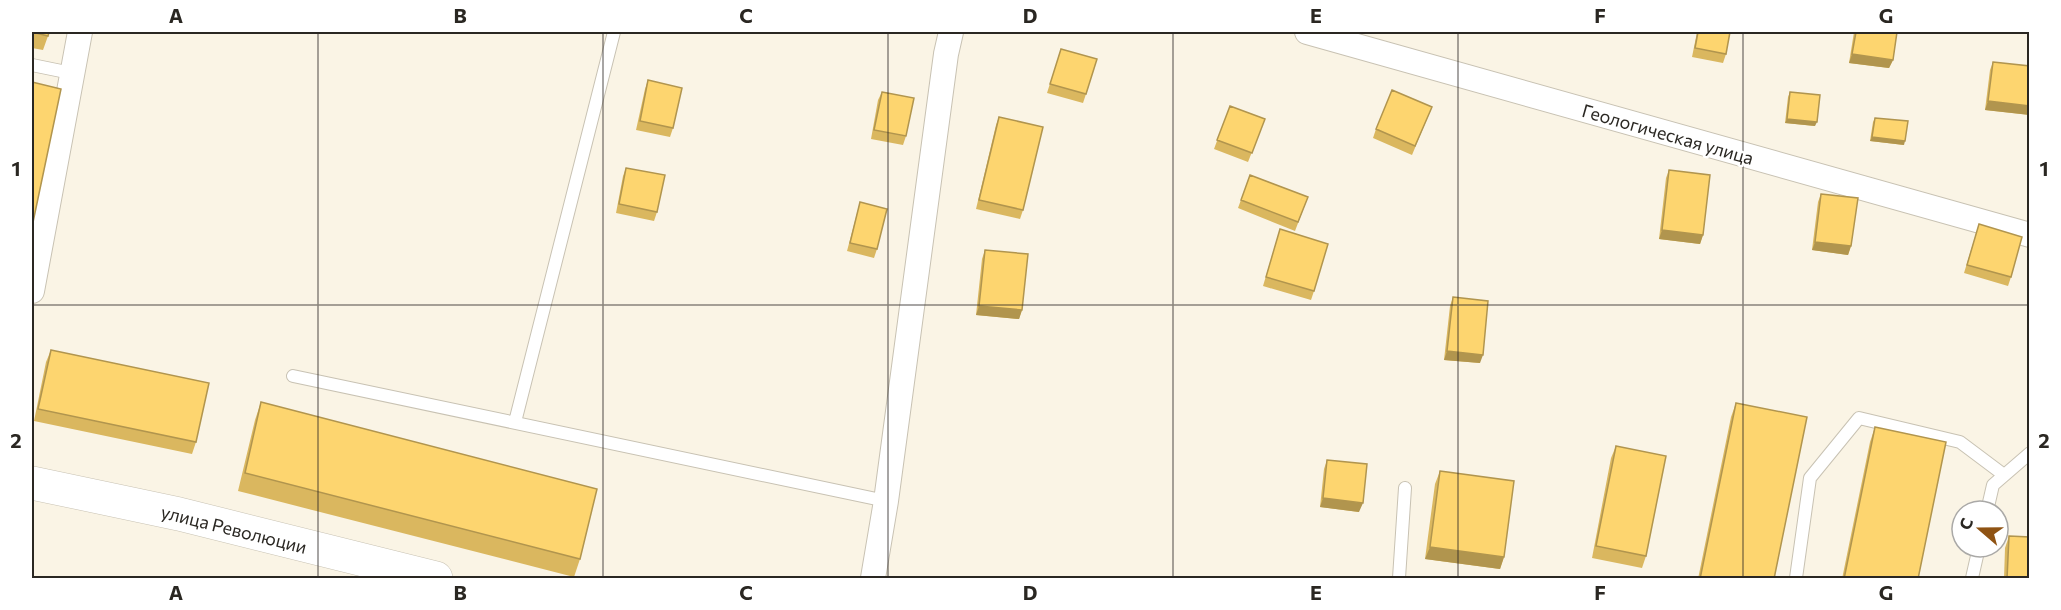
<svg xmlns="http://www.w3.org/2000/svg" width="2061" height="610" font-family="Commissioner,sans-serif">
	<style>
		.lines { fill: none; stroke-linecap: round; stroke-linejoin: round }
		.lane-casing { stroke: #c8c2b3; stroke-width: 14 }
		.street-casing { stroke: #c8c2b3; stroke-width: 26 }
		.secondary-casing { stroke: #c8c2b3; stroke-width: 34 }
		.lane { stroke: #fff; stroke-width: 12 }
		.street { stroke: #fff; stroke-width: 24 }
		.secondary { stroke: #fff; stroke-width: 33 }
		.wall { fill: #dab75f }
		.shaded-wall { fill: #b1954e }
		.building { fill: #fdd56f; stroke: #b1954e; stroke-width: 1.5 }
		.grid { fill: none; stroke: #2a2722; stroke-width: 1.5; stroke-opacity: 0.55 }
		.labels { text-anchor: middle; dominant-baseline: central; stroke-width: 5; stroke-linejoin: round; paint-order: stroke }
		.street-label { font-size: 18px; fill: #2a2722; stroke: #fff }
		.neatline { fill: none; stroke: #2a2722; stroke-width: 2 }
		.grid-label { font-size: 20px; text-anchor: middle; font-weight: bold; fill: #2a2722 }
	</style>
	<rect width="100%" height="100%" fill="#faf4e5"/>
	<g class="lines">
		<defs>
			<path id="lane" d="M 32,65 L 71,73
				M 293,376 L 886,501
				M 515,422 L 614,32
				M 1987,511 L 1993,485 L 2030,453
				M 1399,578 L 1405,488
				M 1796,578 L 1810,478 L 1859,418 L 1960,442 L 2004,475
				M 1972,578 L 1979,547"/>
			<path id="street" d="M 1307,32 L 2030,235
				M 32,291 L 80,32
				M 873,578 L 886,501 L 946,54 L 951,32"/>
			<path id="secondary" d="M 32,483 L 179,514 L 436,578"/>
		</defs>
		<!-- lane casing -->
		<use href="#lane" class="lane-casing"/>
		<!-- street casing -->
		<use href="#street" class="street-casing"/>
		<!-- secondary casing -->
		<use href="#secondary" class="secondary-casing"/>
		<!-- lane -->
		<use href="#lane" class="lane"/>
		<!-- street -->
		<use href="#street" class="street"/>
		<!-- secondary -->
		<use href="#secondary" class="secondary"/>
	</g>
	<!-- wall -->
	<path class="wall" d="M 32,32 L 48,36 L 43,50 L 32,48 Z
		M 1697,32 L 1730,32 L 1726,54 L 1723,63 L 1692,57 Z
		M 1854,32 L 1897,32 L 1893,60 L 1889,68 L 1849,63 Z
		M 1061,49 L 1086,94 L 1083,103 L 1047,93 Z
		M 1993,62 L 2030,66 L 2030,115 L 1985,110 L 1990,70 Z
		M 648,80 L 673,128 L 670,137 L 636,130 L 645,89 Z
		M 882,92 L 906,136 L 903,145 L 871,139 L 878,100 Z
		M 1790,92 L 1815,126 L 1785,123 L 1788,97 Z
		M 1230,106 L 1265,119 L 1248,162 L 1214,149 Z
		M 1432,107 L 1412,155 L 1373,138 L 1376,129 Z
		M 999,117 L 1023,210 L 1020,219 L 976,209 L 996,125 Z
		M 1875,118 L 1904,145 L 1870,141 L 1873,122 Z
		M 626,168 L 657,212 L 654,221 L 616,213 L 623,176 Z
		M 1669,170 L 1703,235 L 1700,244 L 1659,239 L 1666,178 Z
		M 1250,175 L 1308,197 L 1295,231 L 1238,208 Z
		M 1821,194 L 1851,246 L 1848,255 L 1812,250 L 1818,202 Z
		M 860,202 L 877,249 L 874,258 L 847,251 Z
		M 1979,224 L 2011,277 L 2008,286 L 1964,273 Z
		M 1280,229 L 1314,291 L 1311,300 L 1263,286 Z
		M 985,250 L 1022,310 L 1019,319 L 976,315 L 982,259 Z
		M 1453,297 L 1480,363 L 1444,360 L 1450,306 Z
		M 51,350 L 196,442 L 192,454 L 34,421 L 46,362 Z
		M 261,402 L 580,559 L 574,577 L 238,491 L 255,420 Z
		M 1736,403 L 1774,579 L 1698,579 L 1731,417 Z
		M 1875,427 L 1918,579 L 1842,579 L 1870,442 Z
		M 1616,446 L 1646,556 L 1642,568 L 1592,558 L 1611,458 Z
		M 1327,460 L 1359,512 L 1320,507 L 1324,469 Z
		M 1440,471 L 1504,557 L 1500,569 L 1425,559 L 1435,484 Z
		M 2009,536 L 2030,579 L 2004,579 L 2005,548 Z"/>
	<!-- shaded-wall -->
	<path class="shaded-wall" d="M 1852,54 L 1893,60 L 1889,68 L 1849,63 Z
		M 1988,101 L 2030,106 L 2030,115 L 1985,110 Z
		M 1787,119 L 1817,122 L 1815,126 L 1785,123 Z
		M 1872,137 L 1905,141 L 1904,145 L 1870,141 Z
		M 1662,230 L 1703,235 L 1700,244 L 1659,239 Z
		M 1815,242 L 1851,246 L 1848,255 L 1812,250 Z
		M 979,306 L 1022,310 L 1019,319 L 976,315 Z
		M 1447,351 L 1483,355 L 1480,363 L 1444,360 Z
		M 1323,498 L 1363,503 L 1359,512 L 1320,507 Z
		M 1430,547 L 1504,557 L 1500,569 L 1425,559 Z"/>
	<!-- building -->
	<path class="building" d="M 32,32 L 49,32 L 48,36 Z
		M 1698,32 L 1730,32 L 1726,54 L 1695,48 Z
		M 1856,32 L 1897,32 L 1893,60 L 1852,54 Z
		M 1061,49 L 1097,59 L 1086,94 L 1050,84 Z
		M 1993,62 L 2030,66 L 2030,106 L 1988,101 Z
		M 648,80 L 682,88 L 673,128 L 640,121 Z
		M 32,82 L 61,89 L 32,227 Z
		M 1392,90 L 1432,107 L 1415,146 L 1376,129 Z
		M 882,92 L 914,98 L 906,136 L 874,130 Z
		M 1790,92 L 1820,95 L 1817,122 L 1787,119 Z
		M 1230,106 L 1265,119 L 1252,153 L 1217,140 Z
		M 999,117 L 1043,127 L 1023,210 L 979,200 Z
		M 1875,118 L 1908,121 L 1905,141 L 1872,137 Z
		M 626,168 L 665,175 L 657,212 L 619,204 Z
		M 1669,170 L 1710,175 L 1703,235 L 1662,230 Z
		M 1250,175 L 1308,197 L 1298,222 L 1241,200 Z
		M 1821,194 L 1858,198 L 1851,246 L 1815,242 Z
		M 860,202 L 887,209 L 877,249 L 850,243 Z
		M 1979,224 L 2022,237 L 2011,277 L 1967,265 Z
		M 1280,229 L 1328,244 L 1314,291 L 1266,277 Z
		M 985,250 L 1028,254 L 1022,310 L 979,306 Z
		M 1453,297 L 1488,301 L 1483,355 L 1447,351 Z
		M 51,350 L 209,383 L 196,442 L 38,409 Z
		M 261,402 L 597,489 L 580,559 L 245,473 Z
		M 1736,403 L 1807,417 L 1774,579 L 1700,579 Z
		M 1875,427 L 1946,442 L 1918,579 L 1844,579 Z
		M 1616,446 L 1666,456 L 1646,556 L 1596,546 Z
		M 1327,460 L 1367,464 L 1363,503 L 1323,498 Z
		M 1440,471 L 1514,481 L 1504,557 L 1430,547 Z
		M 2009,536 L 2030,537 L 2030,579 L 2007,579 Z"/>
	<!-- grid -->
	<path class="grid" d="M 318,32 L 318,578M 603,32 L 603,578M 888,32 L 888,578M 1173,32 L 1173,578M 1458,32 L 1458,578M 1743,32 L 1743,578M 32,305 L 2030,305"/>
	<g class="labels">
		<!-- street labels -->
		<g class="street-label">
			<text transform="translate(1668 134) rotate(16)">Геологическая улица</text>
			<text transform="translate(234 529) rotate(14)">улица Революции</text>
		</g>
	</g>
	<!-- border -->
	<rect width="2061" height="610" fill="none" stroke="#ffffff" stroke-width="66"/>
	<!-- north arrow -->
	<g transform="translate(1980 529) rotate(290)"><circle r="28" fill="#ffffff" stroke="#aaa9a7" stroke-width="1.5"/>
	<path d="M0-4.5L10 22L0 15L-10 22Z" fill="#8f5313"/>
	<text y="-9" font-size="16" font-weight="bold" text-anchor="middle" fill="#2a2722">С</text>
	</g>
	<rect x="33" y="33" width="1995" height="544" class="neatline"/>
	<g class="grid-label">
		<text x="176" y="23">A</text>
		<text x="460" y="23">B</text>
		<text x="746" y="23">C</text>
		<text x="1030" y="23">D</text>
		<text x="1316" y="23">E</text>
		<text x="1600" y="23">F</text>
		<text x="1886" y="23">G</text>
		<text x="16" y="176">1</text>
		<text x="2044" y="176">1</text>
		<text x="16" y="448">2</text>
		<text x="2044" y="448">2</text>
		<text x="176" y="600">A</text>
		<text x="460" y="600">B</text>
		<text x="746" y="600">C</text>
		<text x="1030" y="600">D</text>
		<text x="1316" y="600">E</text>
		<text x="1600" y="600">F</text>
		<text x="1886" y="600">G</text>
	</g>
</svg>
